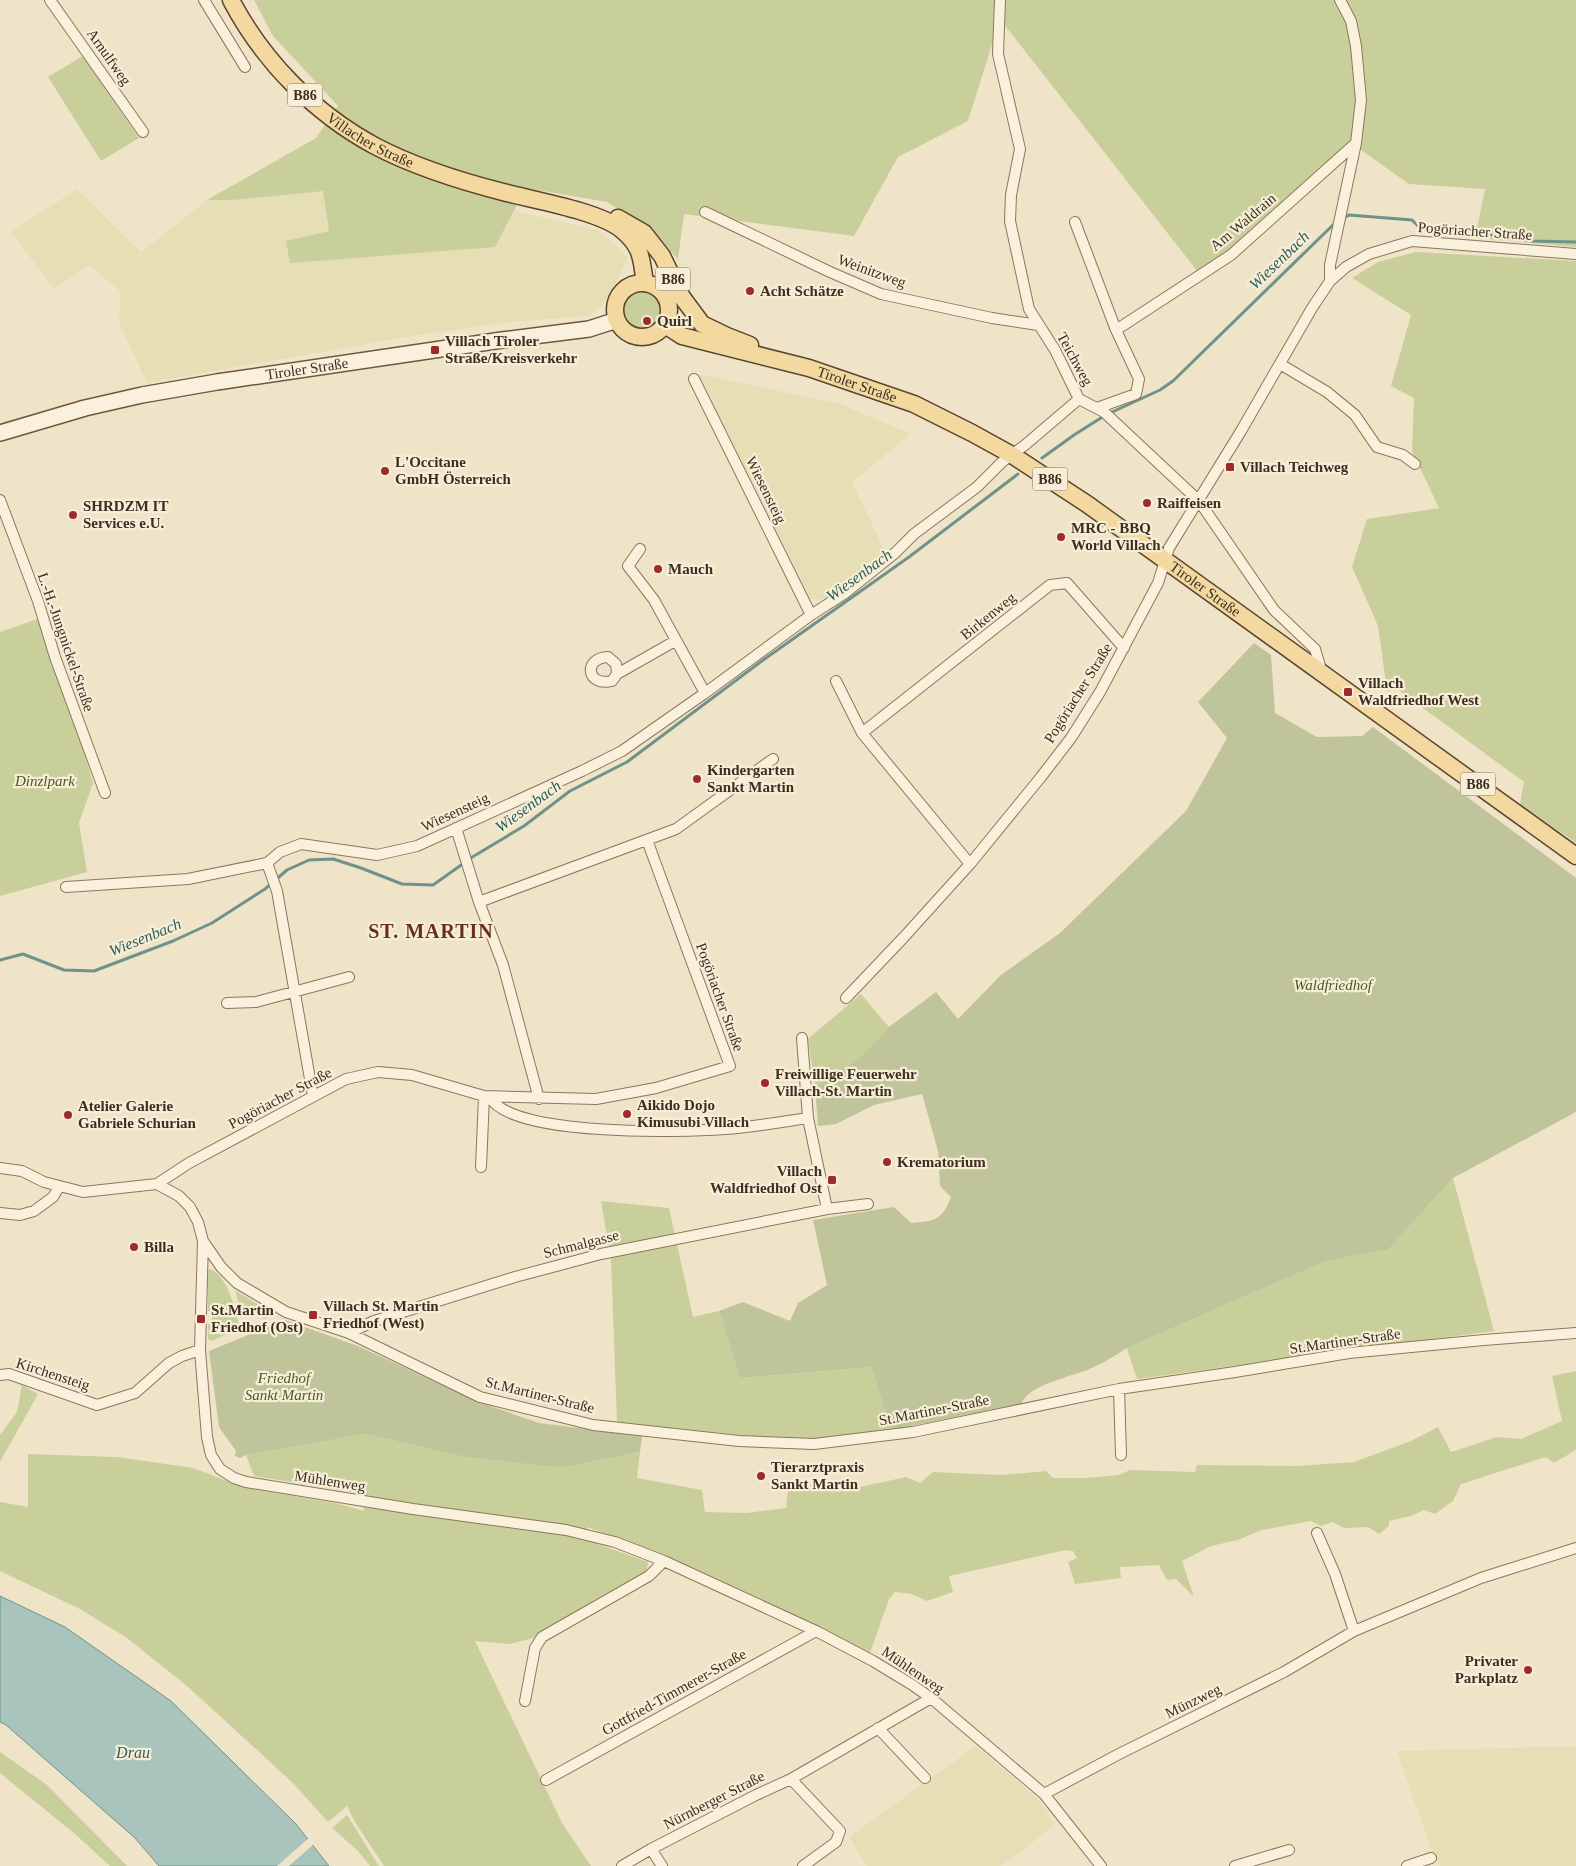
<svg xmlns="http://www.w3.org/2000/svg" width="1576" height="1866" font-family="Georgia,serif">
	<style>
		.farmland { fill: #e6deb5 }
		.green { fill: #c9cf9b }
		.cemetery { fill: #bfc49a }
		.water { fill: #a9c4bc; stroke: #6f938a }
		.pier { fill: #f0e4c8 }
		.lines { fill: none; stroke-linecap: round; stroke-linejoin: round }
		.stream { stroke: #6f938a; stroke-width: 3 }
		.street-casing { stroke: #8d765c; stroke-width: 12 }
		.secondary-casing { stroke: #6f573f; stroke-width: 18 }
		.primary-casing { stroke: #5b4430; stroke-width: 19 }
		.street { stroke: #faf1dc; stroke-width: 10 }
		.secondary { stroke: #faf1dc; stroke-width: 15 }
		.primary { stroke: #f3d9a0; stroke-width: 16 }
		.poi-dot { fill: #9e2a2b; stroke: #f7eed8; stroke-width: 2 }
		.labels { text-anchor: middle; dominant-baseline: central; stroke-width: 4.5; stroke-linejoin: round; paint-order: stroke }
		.shield { fill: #f7eed8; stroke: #756857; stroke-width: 1 }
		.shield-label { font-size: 14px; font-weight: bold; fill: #3d2e20 }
		.street-label { font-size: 15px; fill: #3d2e20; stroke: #f7eed8 }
		.poi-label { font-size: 15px; font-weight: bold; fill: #3d2e20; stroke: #f7eed8; text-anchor: start }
		.park-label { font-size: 15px; font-style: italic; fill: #4d5a26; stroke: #f7eed8 }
		.water-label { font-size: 16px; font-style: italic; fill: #2f5d5a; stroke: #f7eed8 }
		.district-label { font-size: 20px; font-weight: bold; letter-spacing: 1px; fill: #6b2e1e; stroke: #f7eed8 }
	</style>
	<rect width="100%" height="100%" fill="#f0e4c8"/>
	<!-- farmland -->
	<path class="farmland" d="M 77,189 L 141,252 L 207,200 L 233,200 L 323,190 L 329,231 L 286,241 L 495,247 L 515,211 L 598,230 L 628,257 L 616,283 L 602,306 L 588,316 L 511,322 L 411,336 L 147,383 L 119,323 L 120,291 L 89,265 L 54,289 L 11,232 Z
		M 699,374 L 840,404 L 911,434 L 852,482 L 886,554 L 823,599 L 810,599 Z
		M 976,1746 L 1038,1799 L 1055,1824 L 1012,1859 L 1000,1866 L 867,1866 L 849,1837 Z
		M 1576,1746 L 1576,1866 L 1440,1866 L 1434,1858 L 1397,1751 Z"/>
	<!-- green -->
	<path class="green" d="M 254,0 L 1576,0 L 1576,247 L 1475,238 L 1485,189 L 1409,184 L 1354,145 L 1230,254 L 1198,272 L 1000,19 L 968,121 L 898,157 L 854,236 L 684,214 L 678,259 L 647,227 L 607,202 L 526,188 L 495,247 L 290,263 L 286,241 L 329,231 L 323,191 L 233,200 L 207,200 L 316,138 L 338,106 L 273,36 Z
		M 83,56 L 139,138 L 101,161 L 48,77 Z
		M 1416,252 L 1576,261 L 1576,843 L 1520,804 L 1524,782 L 1397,689 L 1387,691 L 1378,626 L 1352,567 L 1367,519 L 1439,508 L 1412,451 L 1414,398 L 1391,386 L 1411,315 L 1352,278 L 1378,262 Z
		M620 310a22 22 0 1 1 44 0a22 22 0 1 1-44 0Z
		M 43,617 L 93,783 L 79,823 L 87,872 L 0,896 L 0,632 Z
		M 861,994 L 889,1027 L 861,1057 L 815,1087 L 808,1039 Z
		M 1453,1178 L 1494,1331 L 1137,1379 L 1127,1348 L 1326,1261 L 1388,1250 Z
		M 601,1201 L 669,1208 L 693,1317 L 719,1311 L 740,1378 L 871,1367 L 891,1430 L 816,1443 L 617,1422 L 611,1260 Z
		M 210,1269 C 228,1275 236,1312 240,1329 L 211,1341 L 208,1339 L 208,1324 L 212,1324 L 212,1313 L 208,1311 L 208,1271 Z
		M 236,1291 L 272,1313 L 272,1316 L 263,1319 L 261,1311 L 243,1317 L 236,1294 Z
		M 1576,1371 L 1576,1450 L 1554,1463 L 1546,1457 L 1461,1484 L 1453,1501 L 1435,1514 L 1424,1510 L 1411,1516 L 1389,1521 L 1389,1526 L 1379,1534 L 1368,1527 L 1344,1528 L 1332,1522 L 1321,1526 L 1311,1521 L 1262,1530 L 1238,1540 L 1211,1546 L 1182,1561 L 1194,1597 L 1176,1579 L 1167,1580 L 1159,1565 L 1120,1567 L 1121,1578 L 1075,1584 L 1068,1562 L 1077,1558 L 1073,1551 L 1066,1550 L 949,1576 L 953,1592 L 927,1601 L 911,1594 L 895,1592 L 889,1599 L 870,1653 L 652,1550 L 587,1527 L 590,1541 L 648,1562 L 647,1570 L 642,1574 L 594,1600 L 575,1614 L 533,1638 L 510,1644 L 475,1641 L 562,1823 L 591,1866 L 384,1866 L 355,1822 L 347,1806 L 328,1822 L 294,1784 L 187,1686 L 127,1638 L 80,1609 L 0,1571 L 0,1502 L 28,1507 L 28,1454 L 117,1457 L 193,1468 L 243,1487 L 335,1503 L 364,1511 L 364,1494 L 254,1476 L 246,1455 L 365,1434 L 465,1457 L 561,1468 L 640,1452 L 637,1478 L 702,1490 L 705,1512 L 747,1513 L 786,1508 L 788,1490 L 829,1482 L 837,1492 L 906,1477 L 920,1483 L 933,1472 L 1001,1475 L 1046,1471 L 1053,1478 L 1087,1478 L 1119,1475 L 1130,1470 L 1195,1472 L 1197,1465 L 1297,1466 L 1354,1462 L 1411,1441 L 1438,1427 L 1451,1452 L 1497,1437 L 1521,1439 L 1562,1421 L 1552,1376 Z
		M 22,1385 L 38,1394 L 0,1462 L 0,1435 L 17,1412 Z
		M 0,1752 L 47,1785 L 127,1866 L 110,1866 L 75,1834 L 0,1773 Z
		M 347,1815 L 379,1866 L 370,1866 L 357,1850 L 332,1828 Z"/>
	<!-- cemetery -->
	<path class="cemetery" d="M 1254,643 L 1271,655 L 1275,713 L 1317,737 L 1362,736 L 1373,727 L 1576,878 L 1576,1112 L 1453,1178 L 1388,1250 L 1326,1261 L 1127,1348 C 1117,1354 1107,1361 1096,1366 C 1075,1377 1031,1382 1021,1404 L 891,1430 L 871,1367 L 740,1378 L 719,1311 L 743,1302 L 790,1321 L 798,1303 L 827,1285 L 813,1220 L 894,1207 L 911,1223 C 934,1221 942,1221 951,1197 L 940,1186 L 938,1151 L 922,1094 L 874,1105 L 836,1124 L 818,1126 L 815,1087 L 861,1057 L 889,1027 L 936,992 L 958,1019 L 1001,975 L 1060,933 L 1186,811 L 1227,738 L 1198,702 Z
		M 285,1320 L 358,1346 L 479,1402 L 539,1423 L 642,1436 L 640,1452 L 561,1468 L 465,1457 L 365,1434 L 246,1455 L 240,1458 L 235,1456 L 236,1451 L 219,1427 L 209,1351 Z"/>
	<!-- water -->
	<path class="water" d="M 0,1596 L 65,1627 L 171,1701 L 296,1824 L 329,1866 L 159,1866 L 135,1838 L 6,1725 L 0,1722 Z"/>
	<!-- pier -->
	<path class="pier" d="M 310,1837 L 315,1843 L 289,1866 L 277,1866 Z"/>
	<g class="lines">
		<!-- stream -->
		<path class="stream" d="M 1342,219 L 1349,215 L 1412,220 L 1420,228 L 1436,231 L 1487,234 L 1532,241 L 1576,242
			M 1110,413 L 1160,390 L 1173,381 L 1336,222
			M 1042,458 L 1074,435 L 1104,416
			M 469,859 L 524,826 L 570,791 L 627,762 L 766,658 L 909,557 L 1018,474
			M 0,960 L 23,954 L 64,970 L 94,971 L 173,941 L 212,923 L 265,889 L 287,870 L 309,860 L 333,859 L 361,868 L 402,884 L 433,885 L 464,863"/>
		<defs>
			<path id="street" d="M 50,0 L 143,132
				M 204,0 L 245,67
				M 1000,0 L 998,54 L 1020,149 L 1011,195 L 1010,221 L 1029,309 L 1055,350 L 1079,399 L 1104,412 L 1199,501 L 1274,610 L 1315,649 L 1322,673
				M 705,212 L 830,272 L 881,294 L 992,318 L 1038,325
				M 1075,222 L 1116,330
				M 1330,281 L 1330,265 L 1356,143 L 1361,100 L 1356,46 L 1351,21 L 1340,0
				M 1280,364 L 1327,392 L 1355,415 L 1377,447 L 1403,455 L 1415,464
				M 694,379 L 811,615
				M 1097,408 L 1136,394 L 1139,379 L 1116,330 L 1231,255 L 1356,143
				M 0,500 L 38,601 L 55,657 L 105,793
				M 640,549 L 628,566 L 654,600 L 705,693
				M 617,674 L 616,664 L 608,657 C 583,658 586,687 612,681 L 617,674 L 675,641
				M 836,681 L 862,733
				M 456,828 L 479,902 L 503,965 L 539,1099
				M 267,863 L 277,891 L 313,1096
				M 970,864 L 862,733 L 1050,585 L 1067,583 L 1124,648
				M 66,887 L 188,879 L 267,863 L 280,852 L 301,844 L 377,855 L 417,846 L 582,771 L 622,751 L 705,693 L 811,615 L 845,593 L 895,553 L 914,534 L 977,487 L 1002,462 L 1025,445 L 1079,399
				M 479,902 L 676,829 L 773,759
				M 846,998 L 904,937 L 970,864 L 1041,777 L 1071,738 L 1100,692 L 1158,583 L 1169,548 L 1241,431 L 1312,308 L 1330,281 L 1346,267 L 1369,254 L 1412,241 L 1576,254
				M 227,1003 L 256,1002 L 349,977
				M 802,1038 L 808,1118 L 827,1209
				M 490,1097 C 510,1137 683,1132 725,1129 C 753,1127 781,1122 808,1118
				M 481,1167 L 484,1096
				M 0,1168 L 22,1171 L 44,1182 L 83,1192 L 157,1184 L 179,1196 L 190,1207 L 198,1222 L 203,1241 L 221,1267 L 237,1283 L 286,1312 L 349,1333 L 480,1397 L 593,1425 L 739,1441 L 814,1444 L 913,1432 L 1119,1389 L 1235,1372 L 1349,1353 L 1484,1340 L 1576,1333
				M 157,1184 L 189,1163 L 346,1079 L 378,1072 L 412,1075 L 484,1096 L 596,1099 L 656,1088 L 730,1066 L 647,840
				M 0,1213 L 20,1215 L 34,1211 L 53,1197 L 59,1187
				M 203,1241 L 200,1350 L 207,1437 L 211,1455 L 220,1469 L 234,1478 L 246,1482 L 413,1509 L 566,1530 L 615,1542 L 664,1561 L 816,1631 L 873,1661 L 911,1684 L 931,1698 L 1044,1794 L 1101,1866
				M 349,1333 L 374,1321 L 515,1277 L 601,1254 L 827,1209 L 868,1204
				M 0,1375 L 9,1374 L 97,1405 L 135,1393 L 169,1363 L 182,1356 L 200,1350
				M 1119,1389 L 1121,1455
				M 1317,1533 L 1335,1574 L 1354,1631
				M 525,1701 L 535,1648 L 542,1637 L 649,1576 L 664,1561
				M 878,1728 L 925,1778
				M 791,1779 L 840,1831 L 836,1842 L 803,1866
				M 546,1780 L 816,1631
				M 1044,1794 L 1119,1754 L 1284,1672 L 1354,1631 L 1481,1578 L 1576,1548
				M 622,1866 L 651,1849
				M 662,1866 L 651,1849 L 756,1795 L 791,1779 L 931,1698
				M 1235,1866 L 1289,1850
				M 1407,1866 L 1431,1858"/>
			<g id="secondary">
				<path id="s1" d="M 0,433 L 85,408 L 142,395 L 217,382 L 502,340 L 589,329 L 617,320"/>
			</g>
			<g id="primary">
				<path id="s2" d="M 231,0 C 263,61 314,113 375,146 C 415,167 460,181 503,192 C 533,200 599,211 622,230 C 643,248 641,259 645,283"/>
				<path d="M 618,218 L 644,233 L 662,256 L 682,297 L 702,324 L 727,336 L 750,345"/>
				<circle cx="642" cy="310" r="27"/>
				<path id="s3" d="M 665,325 L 682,336 L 809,368 L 914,404 L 972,433 L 1012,455 L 1087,504 L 1576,856"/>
			</g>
		</defs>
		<!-- street casing -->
		<use href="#street" class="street-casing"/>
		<!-- secondary casing -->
		<use href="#secondary" class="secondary-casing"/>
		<!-- primary casing -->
		<use href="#primary" class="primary-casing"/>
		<!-- street -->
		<use href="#street" class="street"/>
		<!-- secondary -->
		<use href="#secondary" class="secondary"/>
		<!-- primary -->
		<use href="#primary" class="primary"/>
	</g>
	<!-- markers -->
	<g class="poi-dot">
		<circle cx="750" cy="291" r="5"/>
		<circle cx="647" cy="321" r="5"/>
		<rect x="430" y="345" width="10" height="10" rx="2.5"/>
		<rect x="1225" y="462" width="10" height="10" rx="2.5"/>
		<circle cx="385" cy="471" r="5"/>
		<circle cx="1147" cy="503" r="5"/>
		<circle cx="73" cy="515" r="5"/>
		<circle cx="1061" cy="537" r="5"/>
		<circle cx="658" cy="569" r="5"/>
		<rect x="1343" y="687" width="10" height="10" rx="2.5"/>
		<circle cx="697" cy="779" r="5"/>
		<circle cx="765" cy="1083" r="5"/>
		<circle cx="627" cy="1114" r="5"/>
		<circle cx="68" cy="1115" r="5"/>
		<circle cx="887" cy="1162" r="5"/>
		<rect x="827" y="1175" width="10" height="10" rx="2.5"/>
		<circle cx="134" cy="1247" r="5"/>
		<rect x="308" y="1310" width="10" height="10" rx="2.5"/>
		<rect x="196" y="1314" width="10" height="10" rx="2.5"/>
		<circle cx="761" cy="1476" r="5"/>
		<circle cx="1528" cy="1670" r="5"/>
	</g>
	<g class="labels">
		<!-- shield labels -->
		<g class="shield">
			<rect x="287.5" y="83.5" width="35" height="23" rx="4"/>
			<rect x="655.5" y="267.5" width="35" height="23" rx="4"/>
			<rect x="1032.5" y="467.5" width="35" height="23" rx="4"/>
			<rect x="1460.5" y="772.5" width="35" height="23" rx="4"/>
		</g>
		<g class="shield-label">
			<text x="305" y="95">B86</text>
			<text x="673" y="279">B86</text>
			<text x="1050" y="479">B86</text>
			<text x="1478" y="784">B86</text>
		</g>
		<!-- street labels -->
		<g class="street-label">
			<text transform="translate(109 57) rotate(55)">Arnulfweg</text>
			<text stroke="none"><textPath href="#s2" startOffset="201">Villacher Straße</textPath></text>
			<text transform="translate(1243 222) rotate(-40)">Am Waldrain</text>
			<text transform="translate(1475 231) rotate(4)">Pogöriacher Straße</text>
			<text transform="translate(872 271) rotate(20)">Weinitzweg</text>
			<text transform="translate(1075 359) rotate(61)">Teichweg</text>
			<text stroke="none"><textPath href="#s1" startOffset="314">Tiroler Straße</textPath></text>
			<text stroke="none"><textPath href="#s3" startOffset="202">Tiroler Straße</textPath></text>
			<text transform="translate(766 490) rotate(64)">Wiesensteig</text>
			<text stroke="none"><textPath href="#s3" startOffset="608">Tiroler Straße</textPath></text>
			<text transform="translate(988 616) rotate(-39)">Birkenweg</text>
			<text transform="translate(66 642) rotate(71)">L.-H.-Jungnickel-Straße</text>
			<text transform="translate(1078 693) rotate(-58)">Pogöriacher Straße</text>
			<text transform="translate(455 812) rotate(-25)">Wiesensteig</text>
			<text transform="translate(720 997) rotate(70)">Pogöriacher Straße</text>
			<text transform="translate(280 1098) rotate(-28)">Pogöriacher Straße</text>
			<text transform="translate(581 1244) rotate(-14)">Schmalgasse</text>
			<text transform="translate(1345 1341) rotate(-8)">St.Martiner-Straße</text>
			<text transform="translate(53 1374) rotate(18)">Kirchensteig</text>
			<text transform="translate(540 1395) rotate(14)">St.Martiner-Straße</text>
			<text transform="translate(934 1410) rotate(-11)">St.Martiner-Straße</text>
			<text transform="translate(330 1481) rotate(9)">Mühlenweg</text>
			<text transform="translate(913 1670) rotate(34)">Mühlenweg</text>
			<text transform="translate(674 1692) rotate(-29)">Gottfried-Timmerer-Straße</text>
			<text transform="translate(1193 1701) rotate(-26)">Münzweg</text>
			<text transform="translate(714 1800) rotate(-27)">Nürnberger Straße</text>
		</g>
		<!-- poi labels -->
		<g class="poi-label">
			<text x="760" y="291">Acht Schätze</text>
			<text x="657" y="321">Quirl</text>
			<text x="445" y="341">Villach Tiroler<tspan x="445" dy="17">Straße/Kreisverkehr</tspan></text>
			<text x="395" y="462">L'Occitane<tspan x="395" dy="17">GmbH Österreich</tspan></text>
			<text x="1240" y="467">Villach Teichweg</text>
			<text x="1157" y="503">Raiffeisen</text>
			<text x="83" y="506">SHRDZM IT<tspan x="83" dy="17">Services e.U.</tspan></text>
			<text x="1071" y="528">MRC - BBQ<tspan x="1071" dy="17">World Villach</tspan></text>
			<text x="668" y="569">Mauch</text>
			<text x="1358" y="683">Villach<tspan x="1358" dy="17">Waldfriedhof West</tspan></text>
			<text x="707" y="770">Kindergarten<tspan x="707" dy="17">Sankt Martin</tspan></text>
			<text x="775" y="1074">Freiwillige Feuerwehr<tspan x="775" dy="17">Villach-St. Martin</tspan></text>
			<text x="637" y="1105">Aikido Dojo<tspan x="637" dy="17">Kimusubi Villach</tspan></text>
			<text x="78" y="1106">Atelier Galerie<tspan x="78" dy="17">Gabriele Schurian</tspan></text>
			<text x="897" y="1162">Krematorium</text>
			<text x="822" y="1171" text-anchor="end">Villach<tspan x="822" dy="17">Waldfriedhof Ost</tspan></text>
			<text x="144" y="1247">Billa</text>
			<text x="323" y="1306">Villach St. Martin<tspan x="323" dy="17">Friedhof (West)</tspan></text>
			<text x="211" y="1310">St.Martin<tspan x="211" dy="17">Friedhof (Ost)</tspan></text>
			<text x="771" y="1467">Tierarztpraxis<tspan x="771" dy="17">Sankt Martin</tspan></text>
			<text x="1518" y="1661" text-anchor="end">Privater<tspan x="1518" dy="17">Parkplatz</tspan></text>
		</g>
		<!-- park labels -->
		<g class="park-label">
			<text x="45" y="781">Dinzlpark</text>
			<text x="1333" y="985">Waldfriedhof</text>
			<text x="284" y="1378">Friedhof<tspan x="284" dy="17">Sankt Martin</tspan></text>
		</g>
		<!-- water labels -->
		<g class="water-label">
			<text transform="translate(1279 260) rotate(-44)">Wiesenbach</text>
			<text transform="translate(859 575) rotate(-36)">Wiesenbach</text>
			<text transform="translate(528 806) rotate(-36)">Wiesenbach</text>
			<text transform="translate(145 937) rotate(-22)">Wiesenbach</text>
			<text x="133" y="1752">Drau</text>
		</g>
		<!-- district labels -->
		<g class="district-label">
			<text x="431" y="931">ST. MARTIN</text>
		</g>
	</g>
</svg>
